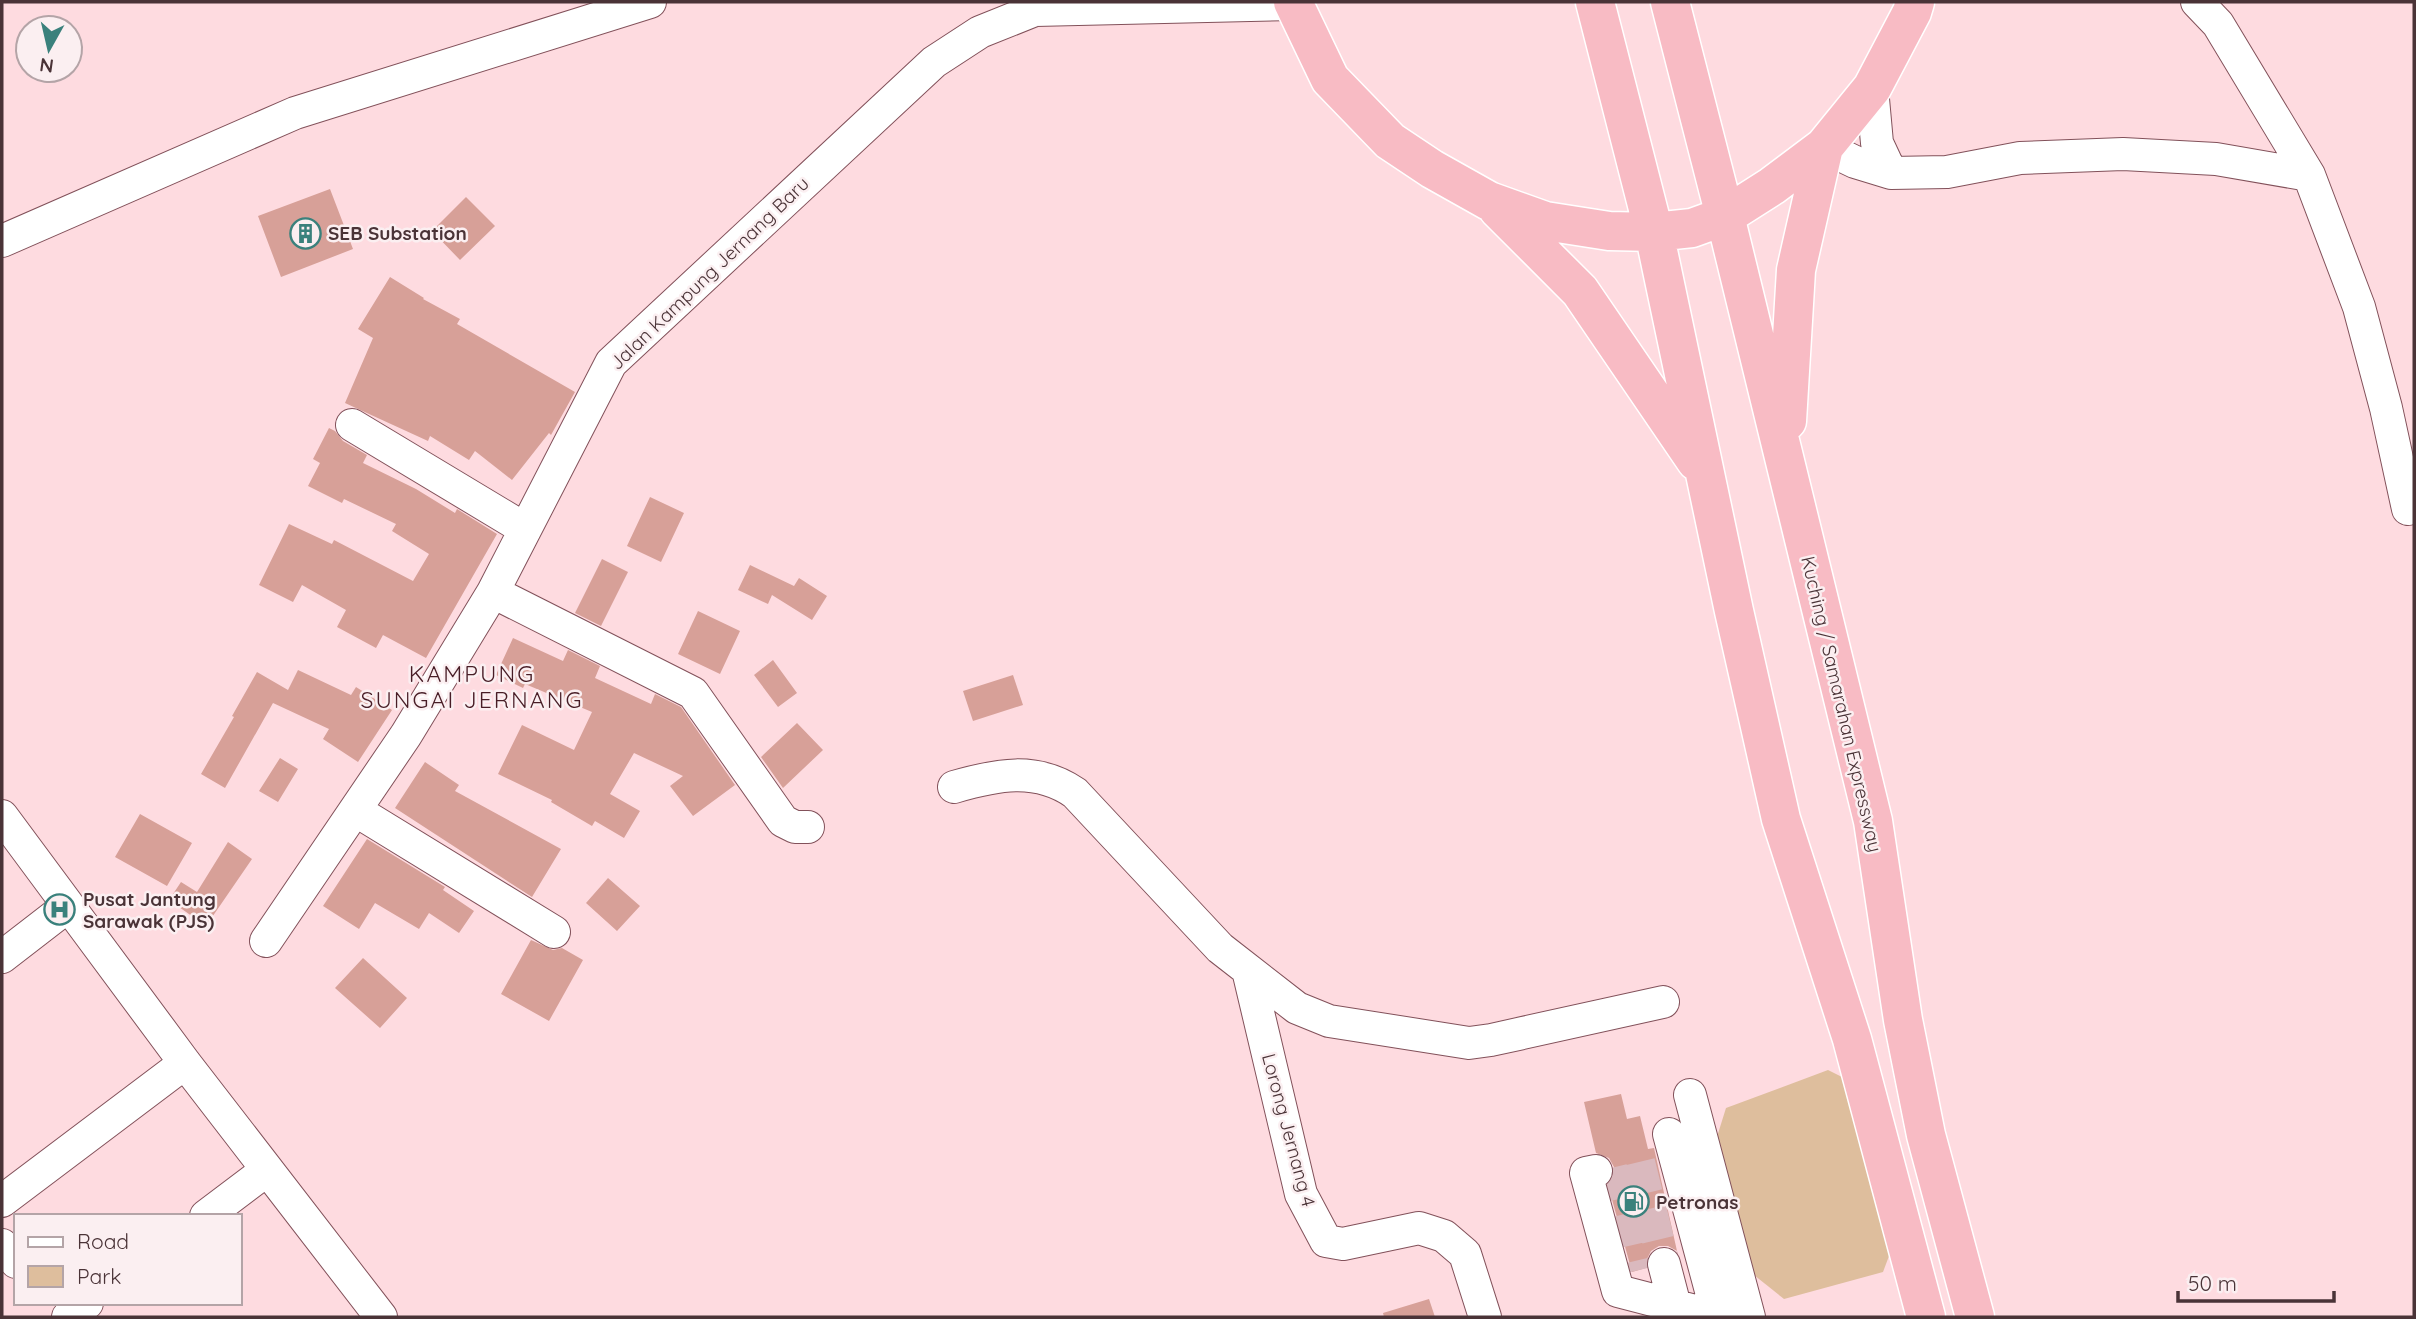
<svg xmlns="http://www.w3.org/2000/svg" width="2416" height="1319" font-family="Quicksand,sans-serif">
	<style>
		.green { fill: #debe9d }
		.building { fill: #d7a098 }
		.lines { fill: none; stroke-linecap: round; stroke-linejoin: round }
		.minor-tunnel { stroke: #dab9be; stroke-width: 32; stroke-dasharray: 32 16; stroke-linecap: butt }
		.minor-casing { stroke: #82515a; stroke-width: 34 }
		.highway-casing { stroke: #fff; stroke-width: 41 }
		.minor { stroke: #fff; stroke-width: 32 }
		.highway { stroke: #f8bbc4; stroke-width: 38 }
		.labels { text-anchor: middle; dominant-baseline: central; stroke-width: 5; stroke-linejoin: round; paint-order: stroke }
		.poi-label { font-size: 19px; font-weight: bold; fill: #4a3337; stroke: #fbeff1; text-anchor: start }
		.street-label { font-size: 19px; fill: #4a3337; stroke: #fbeff1 }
		.quarter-label { font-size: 23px; letter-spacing: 2px; fill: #481d26; stroke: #fbeff1 }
	</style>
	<rect width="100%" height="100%" fill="#fedbe0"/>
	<!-- green -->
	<path class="green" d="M 1828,1070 L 1844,1078 L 1892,1248 L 1883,1272 L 1784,1299 L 1749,1271 L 1716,1140 L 1726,1108 Z"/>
	<!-- building -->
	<path class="building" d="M 330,189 L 353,249 L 281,277 L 258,216 Z
		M 466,197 L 495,226 L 460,260 L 432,231 Z
		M 390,277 L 424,298 L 423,299 L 460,319 L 457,324 L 575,392 L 551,435 L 549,433 L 512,480 L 475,451 L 469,460 L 430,436 L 428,441 L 345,403 L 373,338 L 358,329 Z
		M 329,428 L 335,431 L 343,441 L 367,455 L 363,463 L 416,489 L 455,513 L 457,509 L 497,534 L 426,658 L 383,635 L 376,648 L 337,627 L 346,610 L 302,585 L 293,602 L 259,585 L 289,524 L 332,544 L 334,540 L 413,581 L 429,554 L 392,531 L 396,524 L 344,499 L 342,503 L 308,486 L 320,463 L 313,459 Z
		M 650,497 L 684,513 L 661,562 L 627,546 Z
		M 602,559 L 628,572 L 601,626 L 575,613 Z
		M 750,565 L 794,586 L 799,578 L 827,596 L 812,620 L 772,595 L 768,604 L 738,590 Z
		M 698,611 L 740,631 L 720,674 L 678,654 Z
		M 513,638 L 563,661 L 568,650 L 600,666 L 595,678 L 651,704 L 655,694 L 681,707 L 735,785 L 693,816 L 670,786 L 683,776 L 634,753 L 610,794 L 640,811 L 624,838 L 595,821 L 592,826 L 551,802 L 552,800 L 498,774 L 522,725 L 574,750 L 592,712 L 525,684 L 523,688 L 496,675 Z
		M 773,660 L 797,693 L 778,707 L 754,675 Z
		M 298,670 L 351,695 L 356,687 L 392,710 L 358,762 L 323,739 L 329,729 L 273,703 L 225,788 L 201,774 L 234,717 L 232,716 L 257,672 L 288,690 Z
		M 1013,675 L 1023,705 L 973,721 L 963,691 Z
		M 797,723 L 823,750 L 783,788 L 761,757 Z
		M 280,758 L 298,769 L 278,802 L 259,791 Z
		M 425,762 L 459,785 L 455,791 L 561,849 L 532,897 L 395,808 Z
		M 140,814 L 192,843 L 167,886 L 115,857 Z
		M 367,839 L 445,887 L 443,890 L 474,911 L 459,933 L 429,913 L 419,929 L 375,903 L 359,929 L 323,906 Z
		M 228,842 L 252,859 L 206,926 L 169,900 L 181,882 L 197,892 Z
		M 608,878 L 640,906 L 617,931 L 586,903 Z
		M 531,940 L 553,950 L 562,948 L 583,960 L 549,1021 L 501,994 Z
		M 363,958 L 407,998 L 380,1028 L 335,988 Z
		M 1621,1094 L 1627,1119 L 1640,1116 L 1648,1149 L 1654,1148 L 1677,1251 L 1668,1246 L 1659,1246 L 1651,1251 L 1647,1259 L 1646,1268 L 1632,1272 L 1608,1185 L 1614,1176 L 1614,1167 L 1609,1158 L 1596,1153 L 1584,1102 Z
		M 1429,1299 L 1435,1317 L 1384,1317 L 1383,1313 Z"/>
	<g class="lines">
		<!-- minor-tunnel -->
		<path class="minor-tunnel" d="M 1639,1162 L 1664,1264
			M 1611,1168 L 1635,1271"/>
		<defs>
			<path id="minor" d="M 2197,2 L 2218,24 L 2309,175 L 2359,307 L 2386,408 L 2408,509
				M 1872,88 L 1877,143 L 1891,173
				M 1824,147 L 1855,162 L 1891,173 L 1947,172 L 2020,158 L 2123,154 L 2216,159 L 2309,175
				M 2,241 L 295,113 L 650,2
				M 352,425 L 525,529
				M 493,592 L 693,693 L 783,821 L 795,827 L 808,827
				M 954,787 C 996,775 1036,766 1075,793 L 1220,948 L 1297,1008 L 1329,1021 L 1469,1043 L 1491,1040 L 1663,1002
				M 355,810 L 554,932
				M 2,816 L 185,1063 L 381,1317
				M 266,941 L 406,735 L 493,592 L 611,363 L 934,62 L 980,32 L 1035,10 L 1294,4
				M 2,957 L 68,906
				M 1248,970 L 1301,1194 L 1326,1241 L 1343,1244 L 1419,1228 L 1444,1236 L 1465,1254 L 1485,1317
				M 1690,1095 L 1749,1317
				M 1669,1134 L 1718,1317
				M 1596,1171 L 1586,1173 L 1618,1291 L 1718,1317
				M 2,1201 L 185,1063
				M 206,1216 L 267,1170
				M 2,1245 L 16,1262
				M 1664,1264 L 1675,1306
				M 68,1317 L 87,1303"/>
			<path id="highway" d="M 1293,2 L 1330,79 L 1390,141 L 1432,169 L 1489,201 L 1545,221 L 1609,231 L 1654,232 L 1692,228 L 1725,216 L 1772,186 L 1824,147 L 1872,88 L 1912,12 L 1915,2
				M 1595,2 L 1654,232 L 1734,611 L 1781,819 L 1852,1039 L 1926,1317
				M 1670,2 L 1725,216 L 1873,821 L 1903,1020 L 1926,1135 L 1975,1317
				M 1498,209 L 1580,291 L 1696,461
				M 1787,421 L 1796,270 L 1824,147"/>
		</defs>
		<!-- minor casing -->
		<use href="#minor" class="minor-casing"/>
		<!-- highway casing -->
		<use href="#highway" class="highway-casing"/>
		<!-- minor -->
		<use href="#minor" class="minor"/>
		<!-- highway -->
		<use href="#highway" class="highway"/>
	</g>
	<!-- icons -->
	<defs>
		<symbol id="building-ring" viewBox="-11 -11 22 22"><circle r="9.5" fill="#fbeff1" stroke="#3a817c" stroke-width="1.5"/><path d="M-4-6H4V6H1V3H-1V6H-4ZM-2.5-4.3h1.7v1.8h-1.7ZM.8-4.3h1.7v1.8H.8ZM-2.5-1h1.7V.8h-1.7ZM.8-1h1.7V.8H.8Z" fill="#3a817c"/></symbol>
		<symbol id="hospital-ring" viewBox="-11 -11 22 22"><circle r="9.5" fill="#fbeff1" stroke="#3a817c" stroke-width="1.5"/><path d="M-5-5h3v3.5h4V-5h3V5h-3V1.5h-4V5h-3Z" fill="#3a817c"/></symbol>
		<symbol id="fuel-ring" viewBox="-11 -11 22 22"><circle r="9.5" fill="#fbeff1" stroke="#3a817c" stroke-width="1.5"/><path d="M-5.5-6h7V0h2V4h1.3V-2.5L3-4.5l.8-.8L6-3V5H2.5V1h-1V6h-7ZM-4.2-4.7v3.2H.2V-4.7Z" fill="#3a817c"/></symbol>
	</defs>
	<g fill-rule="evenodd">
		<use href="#building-ring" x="288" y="216" width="35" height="35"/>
		<use href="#hospital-ring" x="42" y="892" width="35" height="35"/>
		<use href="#fuel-ring" x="1616" y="1184" width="35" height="35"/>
	</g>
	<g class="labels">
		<!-- poi labels -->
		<g class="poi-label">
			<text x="328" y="233">SEB Substation</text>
			<text x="83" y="899">Pusat Jantung<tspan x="83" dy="22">Sarawak (PJS)</tspan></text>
			<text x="1656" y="1202">Petronas</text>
		</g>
		<!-- street labels -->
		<g class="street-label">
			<text transform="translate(709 273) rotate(-44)">Jalan Kampung Jernang Baru</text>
			<text transform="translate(1842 704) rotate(77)">Kuching / Samarahan Expressway</text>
			<text transform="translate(1289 1130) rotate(75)">Lorong Jernang 4</text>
		</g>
		<!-- quarter labels -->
		<g class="quarter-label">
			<text x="472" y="673">KAMPUNG<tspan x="472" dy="26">SUNGAI JERNANG</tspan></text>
		</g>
	</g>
	<!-- border -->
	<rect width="2416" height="1319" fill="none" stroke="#4a3337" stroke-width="7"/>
	<!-- legend -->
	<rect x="14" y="1214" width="228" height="91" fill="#fbeff1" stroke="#b4a4a7" stroke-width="2"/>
	<rect x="28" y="1237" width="35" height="10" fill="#ffffff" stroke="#b4a4a7" stroke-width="2"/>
	<text x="77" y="1249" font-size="21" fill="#4a3337">Road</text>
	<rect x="28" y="1266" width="35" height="21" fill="#debe9d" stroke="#b4a4a7" stroke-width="2"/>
	<text x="77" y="1284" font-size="21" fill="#4a3337">Park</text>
	<!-- north arrow -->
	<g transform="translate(49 49) rotate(188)"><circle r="33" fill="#fbeff1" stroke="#b4a4a7" stroke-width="2"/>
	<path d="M0-5L12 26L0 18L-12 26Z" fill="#3a817c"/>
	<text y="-10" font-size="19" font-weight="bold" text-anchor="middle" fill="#4a3337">N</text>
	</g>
	<!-- scale -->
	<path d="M2178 1291v10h156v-10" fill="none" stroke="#4a3337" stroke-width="3.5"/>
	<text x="2188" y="1291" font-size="21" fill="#4a3337" stroke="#fbeff1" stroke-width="5" paint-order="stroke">50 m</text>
</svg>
